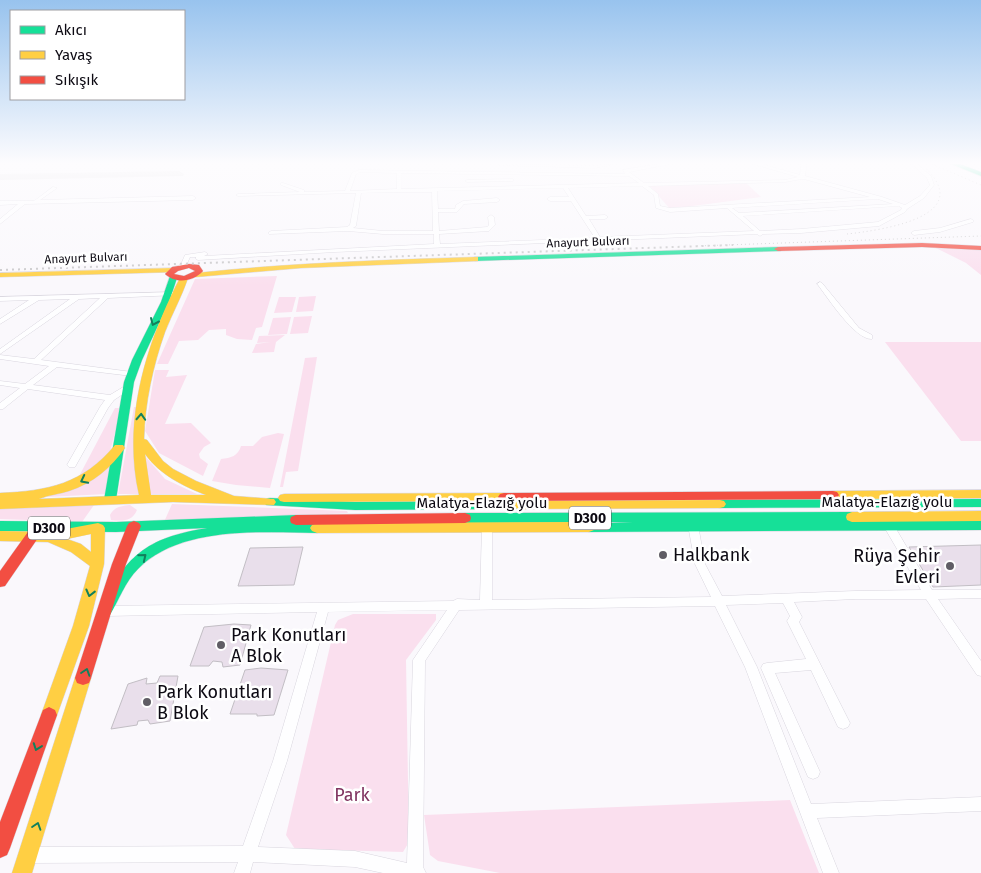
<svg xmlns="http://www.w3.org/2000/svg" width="981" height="873" font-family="'Fira Sans',sans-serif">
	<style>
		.green { fill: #fadfee }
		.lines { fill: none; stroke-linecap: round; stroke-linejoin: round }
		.taxiway { fill: #e2e0e3; fill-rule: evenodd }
		.building { fill: #e9dfeb; stroke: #c2bec4 }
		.street-casing { stroke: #d9d6df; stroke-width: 1 }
		.fast-casing { stroke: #d9d6df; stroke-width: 1 }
		.slow-casing { stroke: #d9d6df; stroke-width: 1 }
		.jam-casing { stroke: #d9d6df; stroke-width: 1 }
		.street { fill: #fefeff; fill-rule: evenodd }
		.fast { fill: #16e098; fill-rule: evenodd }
		.slow { fill: #ffcf43; fill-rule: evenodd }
		.jam { fill: #f24e42; fill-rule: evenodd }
		.rail-far1 { stroke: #c9c8ca; stroke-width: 1; stroke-dasharray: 1 3; stroke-linecap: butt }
		.rail { stroke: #c9c8ca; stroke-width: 2; stroke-dasharray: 2 4; stroke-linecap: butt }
		.oneway { stroke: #12805c }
		.poi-dot { fill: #605d65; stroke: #fff; stroke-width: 2 }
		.labels { text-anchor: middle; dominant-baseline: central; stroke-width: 5; stroke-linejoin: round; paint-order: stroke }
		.far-street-label { font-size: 12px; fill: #0d0a13; stroke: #fff }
		.shield { fill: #fff; stroke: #56545a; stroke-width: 1 }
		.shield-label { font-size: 14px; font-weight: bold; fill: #0d0a13 }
		.street-label { font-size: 15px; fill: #0d0a13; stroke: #fff }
		.near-poi-label { font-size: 18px; fill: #0d0a13; stroke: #fff; text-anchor: start }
		.near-park-label { font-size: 18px; fill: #813561; stroke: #fff }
	</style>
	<rect width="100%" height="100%" fill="#faf8fc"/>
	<!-- green -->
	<path class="green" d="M 746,183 L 761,197 L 670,209 L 649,185 Z
		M 936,248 L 981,249 L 981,275 L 966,263 Z
		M 277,276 L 262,327 L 256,328 L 252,340 L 237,339 L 226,335 L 226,329 L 209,330 L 198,340 L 179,341 L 168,364 L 157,364 L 195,279 Z
		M 316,296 L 313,311 L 296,312 L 299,297 Z
		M 279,297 L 296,297 L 292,312 L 274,313 Z
		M 312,316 L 308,333 L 290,334 L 294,317 Z
		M 291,317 L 287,334 L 268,335 L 273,318 Z
		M 285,335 L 276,342 L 274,352 L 252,353 L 256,344 L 271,342 L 257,343 L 259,336 Z
		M 885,342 L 981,342 L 981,441 L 961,441 Z
		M 317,357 L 298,471 L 286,472 L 283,487 L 280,487 L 305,358 Z
		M 155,370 L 169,370 L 166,377 L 187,375 L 165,424 L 191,423 L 211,443 L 204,447 L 199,454 L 200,458 L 208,464 L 203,476 L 159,453 L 145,431 Z
		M 134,407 L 138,407 L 138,494 L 118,494 Z
		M 115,408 L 121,408 L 108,460 L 76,482 Z
		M 278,433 L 284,434 L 270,488 L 236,485 L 212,481 L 221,459 C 231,458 238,456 241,446 L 253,446 L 262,437 Z
		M 145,456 L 165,479 L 197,494 L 150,494 Z
		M 112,464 L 107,494 L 47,497 Z
		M 172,504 L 347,511 L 348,513 L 164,522 Z
		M 94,505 L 82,522 L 0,519 L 0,509 Z
		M 130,505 L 137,510 C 132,522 122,521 111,520 L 110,515 C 114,507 121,506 130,505 Z
		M 353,614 L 436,614 L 436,620 L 406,660 L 409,842 L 403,852 L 295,849 L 286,835 L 335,625 L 338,620 Z
		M 790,800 L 819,873 L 500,873 L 438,861 L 430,855 L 424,815 Z"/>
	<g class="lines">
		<!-- taxiway -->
		<path class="taxiway" d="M 179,171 L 184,174 L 183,176 L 0,180 L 0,174 Z"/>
	</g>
	<!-- building -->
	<path class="building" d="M 981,545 L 981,585 L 933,587 L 909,547 Z
		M 303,547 L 294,585 L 238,586 L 250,548 Z
		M 234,624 L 251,625 L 240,665 L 223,667 L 222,662 L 213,661 L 209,666 L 190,666 L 204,627 Z
		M 261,668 L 288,670 L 274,715 L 257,716 L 257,714 L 230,714 L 245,670 Z
		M 160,676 L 178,676 L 170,721 L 150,724 L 148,720 L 138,721 L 137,725 L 111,729 L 128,684 L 147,678 L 146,684 L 157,683 Z"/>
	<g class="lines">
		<defs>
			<path id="street" d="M 498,164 L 595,166 L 614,164 L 595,168 L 500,165 Z
				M 659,164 L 670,164 L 629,172 L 644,183 L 785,180 L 798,177 L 753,164 L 761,164 L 800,175 L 801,164 L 805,164 L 806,167 L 805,176 L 882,197 L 905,205 L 920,196 L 930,185 L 927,178 L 912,164 L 917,164 L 931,176 L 934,185 L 924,198 L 907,209 L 905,212 L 879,226 L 801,233 L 763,234 L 760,236 L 757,234 L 335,252 L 198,260 L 196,259 L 196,257 L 190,257 L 187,264 L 181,269 L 176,268 L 182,262 L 185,255 L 205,252 L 208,254 L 204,256 L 434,244 L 434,234 L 383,234 L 348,231 L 269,234 L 268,233 L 271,231 L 347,227 L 350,225 L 356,193 L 238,196 L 236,195 L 238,194 L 300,192 L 281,185 L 281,183 L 283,183 L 304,190 L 304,192 L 345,191 L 352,173 L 359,170 L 625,174 L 623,170 ZM 360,172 L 397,173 L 397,189 L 350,191 L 356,174 ZM 401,173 L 629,176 L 639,183 L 401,189 ZM 802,179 L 804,179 L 870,197 L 670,208 L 660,206 L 658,194 L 648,186 L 785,182 ZM 642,186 L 654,195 L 656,208 L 670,212 L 727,208 L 754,231 L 600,237 L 589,219 L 605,219 L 608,217 L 605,215 L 586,216 L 568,188 ZM 563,188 L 569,197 L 550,197 L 547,199 L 550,201 L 571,201 L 595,238 L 440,244 L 439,234 L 489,231 L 495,225 L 494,217 L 491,215 L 488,217 L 489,225 L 487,227 L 439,231 L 438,212 L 457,212 L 464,204 L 497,202 L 500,200 L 497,198 L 463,201 L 456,205 L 455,209 L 438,209 L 437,191 ZM 399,192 L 432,192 L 433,231 L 383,231 L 353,228 L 356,226 L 361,193 ZM 878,199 L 893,204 L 739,213 L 732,208 ZM 899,206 L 902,208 L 901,210 L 878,222 L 801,229 L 760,231 L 743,216 Z
				M 511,179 L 513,179 L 513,181 L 467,182 L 465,181 L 467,180 Z
				M 53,187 L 57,188 L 40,200 L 193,196 L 196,198 L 193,200 L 25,204 L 0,224 L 0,219 L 18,204 L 0,205 L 0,201 L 34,201 Z
				M 971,219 L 974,221 L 973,222 L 940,232 L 914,235 L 911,233 L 914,231 L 940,228 Z
				M 820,282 L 822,283 L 859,328 L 872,335 L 872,339 C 855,340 828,298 818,285 L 817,284 Z
				M 175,292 L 178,294 L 177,295 L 108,298 L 41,360 L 132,372 L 136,374 L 132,376 L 57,367 L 33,385 L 110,395 L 125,386 L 131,386 L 132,388 L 114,400 L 108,408 L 75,467 L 69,467 L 67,465 L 100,407 L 105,400 L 28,389 L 3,409 L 0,409 L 0,403 L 20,388 L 0,385 L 0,381 L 25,384 L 49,366 L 0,359 L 0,355 L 34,359 L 100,298 L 79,299 L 0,354 L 0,349 L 70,299 L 39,300 L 0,324 L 0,319 L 29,300 L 0,301 L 0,297 Z
				M 693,521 L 697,522 L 698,525 L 705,564 L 722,596 L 855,591 L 921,590 L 883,525 L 884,522 L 892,522 L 932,590 L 981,590 L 981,598 L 938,599 L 981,661 L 981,676 L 977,675 L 926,599 L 855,599 L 794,602 L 802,617 L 799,622 L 850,723 L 848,727 L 843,729 L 838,727 L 811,670 L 775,673 L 820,772 L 818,777 L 813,779 L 808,777 L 761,668 L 763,664 L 767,663 L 806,659 L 787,621 L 790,616 L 783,603 L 726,605 L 757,667 L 811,804 L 981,797 L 981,811 L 817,818 L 839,873 L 823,873 L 745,667 L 715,606 L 459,610 L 425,661 L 423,867 L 426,873 L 383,873 L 355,867 L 253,862 L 250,873 L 234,873 L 238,862 L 28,863 L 23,860 L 20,855 L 23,850 L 28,847 L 243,846 L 273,761 L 317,612 L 105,616 L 101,614 L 99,611 L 101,608 L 105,606 L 453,601 L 457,599 L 480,600 L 482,526 L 483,523 L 491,523 L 492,526 L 492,600 L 711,597 L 695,564 L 688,525 L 689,522 ZM 447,610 L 413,660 L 407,863 L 355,851 L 258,847 L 287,761 L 328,612 Z"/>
			<path id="fast" d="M 951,164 L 960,164 L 981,172 L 981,176 Z
				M 778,247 L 782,249 L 781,251 L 475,261 L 471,259 L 475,257 Z
				M 170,276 L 177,278 L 169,302 L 142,360 L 134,382 L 116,500 L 114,503 L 106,503 L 104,500 L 124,382 L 132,360 L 161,302 Z
				M 270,498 L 355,502 L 518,501 L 522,502 L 524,505 L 522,508 L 518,509 L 355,510 L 266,505 L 264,502 L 266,499 Z
				M 981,499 L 981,507 L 720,508 L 716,507 L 714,504 L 716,501 L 720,500 Z
				M 852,512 L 857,514 L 858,517 L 854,521 L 981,520 L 981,530 L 589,532 L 584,530 L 582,527 L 584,524 L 633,522 L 465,523 L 460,521 L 459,518 L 460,515 L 465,513 Z
				M 296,515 L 301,517 L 302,520 L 301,523 L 322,525 L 324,528 L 322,531 L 317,533 C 261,532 180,526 138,569 C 125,582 119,600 110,615 L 105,617 L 100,615 L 98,611 C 126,556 145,538 207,528 L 116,532 L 0,531 L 0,521 L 116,522 Z"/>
			<path id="slow" d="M 475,257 L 478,257 L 478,261 L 301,268 L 196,277 L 192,275 L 196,273 C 289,263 382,260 475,257 Z
				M 173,268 L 177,270 L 176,272 L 0,277 L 0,273 Z
				M 181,276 L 188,278 C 182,296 172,314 165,332 C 153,366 145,402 144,439 L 147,440 L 163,461 L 173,469 L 196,481 L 234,496 L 274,499 L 276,502 L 274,505 L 173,502 L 0,509 L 0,493 C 48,491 83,484 115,445 L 123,445 L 125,448 C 111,468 93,483 69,491 C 60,494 48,495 39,499 L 139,495 C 122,421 146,342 181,276 ZM 145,454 C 160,475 183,486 206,495 L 151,495 Z
				M 981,490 L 981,498 L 833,499 L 829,498 L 827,495 L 829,492 L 833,491 Z
				M 504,493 L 508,494 L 510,497 L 508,500 L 504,501 L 284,502 L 280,501 L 278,498 L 280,495 L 284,494 Z
				M 720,500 L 724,501 L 726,504 L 724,507 L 720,508 L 518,509 L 514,508 L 512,505 L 514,502 L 518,501 Z
				M 981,511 L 981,521 L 852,522 L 847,520 L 846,517 L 847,514 L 852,512 Z
				M 589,522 L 594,524 L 596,527 L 594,530 L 589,532 L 317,533 L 312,531 L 310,528 L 312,525 L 317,523 Z
				M 98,523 L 103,525 L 105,528 L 104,564 L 89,626 L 57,715 L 55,720 L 49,723 L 43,720 L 41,715 L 73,626 L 90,566 L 71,552 L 48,542 L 0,541 L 0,531 L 50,532 ZM 91,534 L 91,552 L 81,544 L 67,539 Z
				M 83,671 L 89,673 L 91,678 L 32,873 L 12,873 L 75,678 L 77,673 Z"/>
			<path id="jam" d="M 922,243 L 981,246 L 981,250 L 922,247 L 778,251 L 774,249 L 778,247 Z
				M 189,264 L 199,265 L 203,271 C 193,282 176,284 165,274 L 172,267 ZM 189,268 L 195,271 L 184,276 L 174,274 L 178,271 Z
				M 833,491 L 837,492 L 839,495 L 837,498 L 833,499 L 504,501 L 500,500 L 498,497 L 500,494 L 504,493 Z
				M 465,513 L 470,515 L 471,518 L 470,521 L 465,523 L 296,525 L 291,523 L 290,520 L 291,517 L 296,515 Z
				M 134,521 L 139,523 L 141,526 L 126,564 L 91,678 L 89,683 L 83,685 L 77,683 L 75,678 L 112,564 L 127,526 L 129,523 Z
				M 35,527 L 40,529 L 42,532 L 40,535 L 5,586 L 0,587 L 0,571 L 30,529 Z
				M 49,707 L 55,710 L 57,715 L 10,848 L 7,855 L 0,858 L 0,822 L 41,715 L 43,710 Z"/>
		</defs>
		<!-- street casing -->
		<use href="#street" class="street-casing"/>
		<!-- fast casing -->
		<use href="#fast" class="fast-casing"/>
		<!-- slow casing -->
		<use href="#slow" class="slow-casing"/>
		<!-- jam casing -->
		<use href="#jam" class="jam-casing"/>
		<!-- street -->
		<use href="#street" class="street"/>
		<!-- fast -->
		<use href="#fast" class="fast"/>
		<!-- slow -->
		<use href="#slow" class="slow"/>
		<!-- jam -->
		<use href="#jam" class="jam"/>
		<!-- rail-far1 -->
		<path class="rail-far1" d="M 932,164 L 981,185
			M 847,234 C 883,230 981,216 921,164
			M 697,246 L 981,236"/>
		<!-- rail -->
		<path class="rail" d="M 0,270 L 733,245"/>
	</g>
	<!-- one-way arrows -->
	<defs><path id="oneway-chevron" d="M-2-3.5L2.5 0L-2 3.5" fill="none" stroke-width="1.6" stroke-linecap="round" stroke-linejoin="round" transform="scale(1.25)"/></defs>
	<g class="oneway">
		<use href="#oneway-chevron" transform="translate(154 322) rotate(114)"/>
		<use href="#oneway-chevron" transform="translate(141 417) rotate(-87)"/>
		<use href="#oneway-chevron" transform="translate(84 480) rotate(153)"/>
		<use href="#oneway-chevron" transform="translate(143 557) rotate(-39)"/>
		<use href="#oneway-chevron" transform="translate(90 593) rotate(104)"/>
		<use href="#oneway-chevron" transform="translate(86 672) rotate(-72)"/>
		<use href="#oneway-chevron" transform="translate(37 747) rotate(110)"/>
		<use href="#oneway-chevron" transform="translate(37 826) rotate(-72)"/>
	</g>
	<!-- sky -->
	<linearGradient id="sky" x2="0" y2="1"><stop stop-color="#98c3ee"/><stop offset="0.57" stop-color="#fdfcfe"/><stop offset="1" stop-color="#fdfcfe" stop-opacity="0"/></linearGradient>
	<rect width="981" height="286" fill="url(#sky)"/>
	<!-- markers -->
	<g class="poi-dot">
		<circle cx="663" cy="555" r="5"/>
		<circle cx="950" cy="566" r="5"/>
		<circle cx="221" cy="645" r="5"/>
		<circle cx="147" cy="702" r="5"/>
	</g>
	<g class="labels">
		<!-- far-street labels -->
		<g class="far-street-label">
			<text transform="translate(588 242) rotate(-2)">Anayurt Bulvarı</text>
			<text transform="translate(86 258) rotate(-2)">Anayurt Bulvarı</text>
		</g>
		<!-- shield labels -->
		<g class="shield">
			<rect x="569" y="506.5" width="42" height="23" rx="4"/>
			<rect x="28" y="516.5" width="42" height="23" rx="4"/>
		</g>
		<g class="shield-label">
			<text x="590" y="518">D300</text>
			<text x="49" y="528">D300</text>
		</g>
		<!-- street labels -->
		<g class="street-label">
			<text x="887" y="502">Malatya-Elazığ yolu</text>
			<text x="482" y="503">Malatya-Elazığ yolu</text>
		</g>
		<!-- near-poi labels -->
		<g class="near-poi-label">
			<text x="673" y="555">Halkbank</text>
			<text x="940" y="556" text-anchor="end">Rüya Şehir<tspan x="940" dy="21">Evleri</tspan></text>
			<text x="231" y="635">Park Konutları<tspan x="231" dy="21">A Blok</tspan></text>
			<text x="157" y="692">Park Konutları<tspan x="157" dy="21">B Blok</tspan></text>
		</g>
		<!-- near-park labels -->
		<g class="near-park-label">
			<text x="352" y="795">Park</text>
		</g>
	</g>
	<!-- legend -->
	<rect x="10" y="10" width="175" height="90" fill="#ffffff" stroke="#9e9da1"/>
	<rect x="20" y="26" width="25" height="8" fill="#16e098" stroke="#9e9da1"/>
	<text x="55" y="35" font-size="15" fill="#0d0a13">Akıcı</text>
	<rect x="20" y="51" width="25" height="8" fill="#ffcf43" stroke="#9e9da1"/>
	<text x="55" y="60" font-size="15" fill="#0d0a13">Yavaş</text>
	<rect x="20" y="76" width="25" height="8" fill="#f24e42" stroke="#9e9da1"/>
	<text x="55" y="85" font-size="15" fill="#0d0a13">Sıkışık</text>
</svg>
